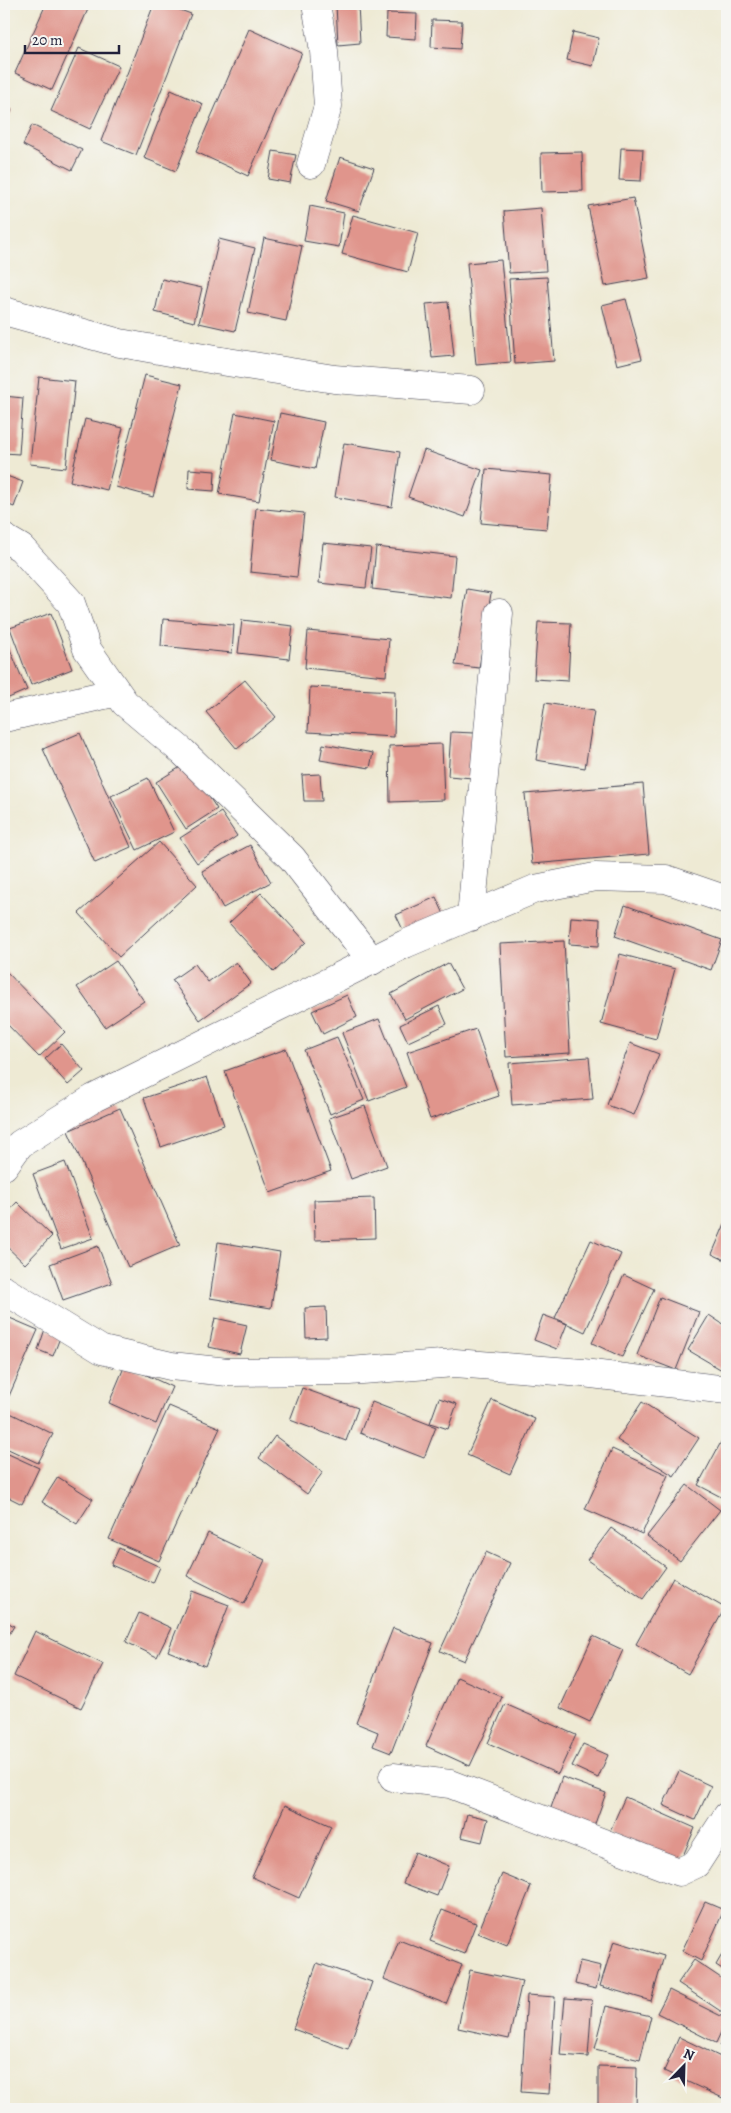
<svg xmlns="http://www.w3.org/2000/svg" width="731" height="2113" font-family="Alegreya,serif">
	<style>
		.building { fill: #e0958c }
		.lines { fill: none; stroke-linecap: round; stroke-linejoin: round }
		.street-casing { stroke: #414052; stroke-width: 29 }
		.street { stroke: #fff; stroke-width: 28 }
	</style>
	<rect width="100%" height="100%" fill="#f6f6f2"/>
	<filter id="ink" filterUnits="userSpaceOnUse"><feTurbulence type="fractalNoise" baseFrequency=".02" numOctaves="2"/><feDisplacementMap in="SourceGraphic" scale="10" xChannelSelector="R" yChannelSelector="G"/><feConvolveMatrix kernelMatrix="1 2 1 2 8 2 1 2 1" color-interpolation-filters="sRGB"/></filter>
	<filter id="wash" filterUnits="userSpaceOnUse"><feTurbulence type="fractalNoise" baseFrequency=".0096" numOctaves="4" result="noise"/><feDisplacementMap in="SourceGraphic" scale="20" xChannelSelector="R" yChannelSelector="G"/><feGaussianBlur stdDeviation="1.12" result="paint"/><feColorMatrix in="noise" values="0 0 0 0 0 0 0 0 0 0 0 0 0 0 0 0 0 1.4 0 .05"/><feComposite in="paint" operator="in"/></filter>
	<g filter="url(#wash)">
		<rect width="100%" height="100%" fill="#eeead4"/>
		<g id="blocks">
			<!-- building -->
			<path class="building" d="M 46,4 L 82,4 L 89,7 L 52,90 L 15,73 Z
				M 154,4 L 164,4 L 191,14 L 136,155 L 101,141 Z
				M 336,4 L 358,4 L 360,43 L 338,45 Z
				M 387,13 L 417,14 L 416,39 L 386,37 Z
				M 432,20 L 462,21 L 460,49 L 431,47 Z
				M 249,29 L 302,53 L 248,176 L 196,152 Z
				M 573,32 L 599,38 L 593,66 L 567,60 Z
				M 79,48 L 119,66 L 90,129 L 51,111 Z
				M 171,90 L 203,104 L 176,171 L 144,158 Z
				M 4,106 L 12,110 L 4,128 Z
				M 32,125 L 82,150 L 72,170 L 23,145 Z
				M 621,148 L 643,149 L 641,181 L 619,180 Z
				M 273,151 L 296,155 L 290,183 L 268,179 Z
				M 582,152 L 583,191 L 542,192 L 541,153 Z
				M 340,157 L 374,168 L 359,211 L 326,201 Z
				M 633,198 L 649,278 L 605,286 L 588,206 Z
				M 310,206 L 344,213 L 339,247 L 304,241 Z
				M 541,208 L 546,271 L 509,273 L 504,211 Z
				M 353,215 L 418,233 L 408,272 L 342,254 Z
				M 264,238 L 302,246 L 286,321 L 248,313 Z
				M 219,239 L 255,248 L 235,331 L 199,323 Z
				M 501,260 L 511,362 L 476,365 L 467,263 Z
				M 547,277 L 554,361 L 515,364 L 509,279 Z
				M 162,279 L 202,288 L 194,322 L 155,312 Z
				M 626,299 L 642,359 L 617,365 L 602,305 Z
				M 448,302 L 454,356 L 432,358 L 426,304 Z
				M 145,375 L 182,384 L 153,497 L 116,487 Z
				M 39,377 L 75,381 L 66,468 L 30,464 Z
				M 4,396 L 23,398 L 19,454 L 4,453 Z
				M 235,413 L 274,421 L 259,501 L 219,494 Z
				M 280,413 L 324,422 L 315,469 L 271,460 Z
				M 85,419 L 123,428 L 107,490 L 70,481 Z
				M 344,443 L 400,452 L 392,507 L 335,497 Z
				M 424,450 L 482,470 L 465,517 L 408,497 Z
				M 189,469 L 215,471 L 214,491 L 188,489 Z
				M 486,469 L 552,475 L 547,529 L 481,523 Z
				M 4,475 L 23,482 L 14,507 L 4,503 Z
				M 256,508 L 304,513 L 297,577 L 250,572 Z
				M 323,543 L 371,548 L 366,588 L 319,583 Z
				M 376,547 L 455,556 L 451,598 L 372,589 Z
				M 467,589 L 491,593 L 479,668 L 455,665 Z
				M 51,613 L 72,669 L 31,685 L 10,628 Z
				M 163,619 L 234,625 L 232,653 L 161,646 Z
				M 242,620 L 293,626 L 289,659 L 238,653 Z
				M 538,622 L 571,623 L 568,681 L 534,679 Z
				M 308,631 L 389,639 L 386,676 L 305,668 Z
				M 4,635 L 27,690 L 4,700 Z
				M 245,680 L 276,717 L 237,749 L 206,712 Z
				M 310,687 L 395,691 L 394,737 L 308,732 Z
				M 545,703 L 594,711 L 585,768 L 536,760 Z
				M 451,732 L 475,733 L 473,778 L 448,776 Z
				M 80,733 L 131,847 L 95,863 L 43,749 Z
				M 323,744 L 373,753 L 370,768 L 320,760 Z
				M 442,744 L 444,800 L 390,802 L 389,746 Z
				M 187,763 L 217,809 L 186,829 L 156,782 Z
				M 320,774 L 322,801 L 304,801 L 302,775 Z
				M 148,778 L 174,832 L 137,850 L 111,796 Z
				M 643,784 L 649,854 L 532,864 L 525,794 Z
				M 221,812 L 237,836 L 197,863 L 180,838 Z
				M 159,842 L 197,885 L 119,957 L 79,913 Z
				M 250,845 L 271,882 L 223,908 L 202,871 Z
				M 261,893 L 306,942 L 274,972 L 229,923 Z
				M 436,897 L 444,914 L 404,932 L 396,915 Z
				M 625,905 L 722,940 L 711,970 L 615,936 Z
				M 571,917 L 600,919 L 599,946 L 569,944 Z
				M 564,941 L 570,1053 L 506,1057 L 500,944 Z
				M 620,954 L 675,969 L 656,1039 L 601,1024 Z
				M 116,961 L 144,1001 L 105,1027 L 77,987 Z
				M 236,962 L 251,983 L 200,1020 L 172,980 L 195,964 L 208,982 Z
				M 448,963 L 462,989 L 405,1019 L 391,994 Z
				M 4,969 L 65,1032 L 39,1057 L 4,1021 Z
				M 347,995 L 357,1017 L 323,1034 L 312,1011 Z
				M 439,1006 L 447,1024 L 408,1042 L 400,1025 Z
				M 379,1019 L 406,1087 L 369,1101 L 342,1033 Z
				M 476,1029 L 499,1096 L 430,1119 L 407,1052 Z
				M 337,1037 L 364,1100 L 330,1114 L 304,1050 Z
				M 630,1043 L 659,1054 L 634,1115 L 607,1105 Z
				M 61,1044 L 84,1071 L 68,1085 L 45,1059 Z
				M 286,1049 L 331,1171 L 270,1193 L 225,1071 Z
				M 589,1057 L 593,1099 L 512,1105 L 509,1063 Z
				M 207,1077 L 224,1125 L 161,1147 L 144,1098 Z
				M 365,1106 L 387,1166 L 351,1179 L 329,1118 Z
				M 120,1108 L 180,1245 L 128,1267 L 68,1131 Z
				M 65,1162 L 93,1238 L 61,1249 L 33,1174 Z
				M 374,1198 L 375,1238 L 315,1240 L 314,1200 Z
				M 17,1202 L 52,1236 L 25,1264 L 4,1244 L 4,1216 Z
				M 727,1219 L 727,1261 L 712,1254 Z
				M 591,1240 L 621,1254 L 585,1332 L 555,1318 Z
				M 218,1242 L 280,1252 L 271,1308 L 210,1298 Z
				M 98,1246 L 112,1283 L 63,1300 L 50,1264 Z
				M 624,1275 L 654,1289 L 622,1357 L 592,1343 Z
				M 660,1297 L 699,1312 L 676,1370 L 637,1355 Z
				M 326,1307 L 327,1337 L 306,1338 L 305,1308 Z
				M 543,1315 L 567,1324 L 557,1349 L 534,1340 Z
				M 709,1315 L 727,1327 L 727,1373 L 688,1350 Z
				M 5,1316 L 38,1330 L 9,1396 L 4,1393 Z
				M 215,1318 L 247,1325 L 240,1354 L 209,1347 Z
				M 45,1329 L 61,1335 L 53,1356 L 38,1350 Z
				M 125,1365 L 172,1387 L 156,1424 L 109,1403 Z
				M 302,1388 L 358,1408 L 346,1441 L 290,1420 Z
				M 439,1398 L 457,1404 L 448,1429 L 430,1423 Z
				M 492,1400 L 535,1419 L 510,1474 L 467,1455 Z
				M 372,1402 L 436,1427 L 424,1458 L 360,1433 Z
				M 642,1402 L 699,1438 L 674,1476 L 617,1440 Z
				M 169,1406 L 220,1428 L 159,1561 L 109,1539 Z
				M 4,1410 L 53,1434 L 38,1463 L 4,1447 Z
				M 727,1431 L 727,1490 L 723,1498 L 698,1485 Z
				M 275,1436 L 323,1472 L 307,1494 L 259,1458 Z
				M 612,1449 L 668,1475 L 642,1534 L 585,1509 Z
				M 4,1452 L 39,1468 L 22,1504 L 4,1495 Z
				M 58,1477 L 93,1499 L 77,1524 L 42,1502 Z
				M 687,1485 L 720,1510 L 680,1561 L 647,1536 Z
				M 611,1528 L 666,1567 L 643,1599 L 587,1560 Z
				M 208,1533 L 265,1560 L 244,1604 L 187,1576 Z
				M 119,1548 L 160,1567 L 153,1583 L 111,1565 Z
				M 486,1552 L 510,1563 L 464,1661 L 440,1651 Z
				M 673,1578 L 725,1608 L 688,1674 L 636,1644 Z
				M 192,1591 L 229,1605 L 205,1666 L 168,1651 Z
				M 139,1613 L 171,1628 L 157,1657 L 126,1642 Z
				M 4,1620 L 14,1626 L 4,1643 Z
				M 393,1628 L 433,1643 L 391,1753 L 373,1746 L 378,1732 L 356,1723 Z
				M 35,1631 L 103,1664 L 81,1708 L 14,1676 Z
				M 593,1636 L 623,1650 L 590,1722 L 560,1708 Z
				M 457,1677 L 502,1697 L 470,1766 L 426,1746 Z
				M 505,1704 L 576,1735 L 558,1774 L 488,1743 Z
				M 583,1744 L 608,1755 L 598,1778 L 572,1766 Z
				M 679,1771 L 711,1786 L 695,1820 L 663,1805 Z
				M 562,1777 L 606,1793 L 592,1832 L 548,1816 Z
				M 625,1797 L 695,1828 L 679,1865 L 609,1833 Z
				M 285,1805 L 331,1826 L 299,1898 L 252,1877 Z
				M 467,1814 L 488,1819 L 482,1842 L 461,1837 Z
				M 415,1852 L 449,1866 L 437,1896 L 403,1883 Z
				M 502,1874 L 531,1886 L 507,1945 L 478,1933 Z
				M 705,1902 L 724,1910 L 701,1961 L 682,1951 Z
				M 442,1910 L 476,1923 L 464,1954 L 430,1941 Z
				M 399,1940 L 462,1965 L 446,2004 L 384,1979 Z
				M 614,1941 L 664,1956 L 651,2001 L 600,1986 Z
				M 727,1946 L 727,1972 L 716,1965 Z
				M 694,1960 L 727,1982 L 727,2010 L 725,2014 L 678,1983 Z
				M 580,1961 L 601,1966 L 596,1989 L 575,1984 Z
				M 317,1963 L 372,1982 L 348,2049 L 293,2029 Z
				M 470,1970 L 522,1981 L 509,2039 L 458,2028 Z
				M 669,1990 L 727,2019 L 716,2043 L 657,2013 Z
				M 527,1995 L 555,1997 L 549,2094 L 521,2092 Z
				M 565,1998 L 592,2000 L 588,2057 L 560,2055 Z
				M 606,2006 L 651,2016 L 640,2060 L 595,2049 Z
				M 727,2029 L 727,2048 L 720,2045 Z
				M 679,2037 L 727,2060 L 727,2100 L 664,2071 Z
				M 598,2066 L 637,2067 L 636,2109 L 598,2109 Z"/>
		</g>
	</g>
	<g filter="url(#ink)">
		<use href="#blocks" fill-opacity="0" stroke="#414052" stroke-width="1"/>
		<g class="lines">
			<defs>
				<path id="street" d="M 311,164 L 328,106 L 324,51 L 316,4
					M 4,311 L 120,343 L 215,360 L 334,379 L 471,390
					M 4,538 L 21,548 L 71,603 L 87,649 L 125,703 L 183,752 L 292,858 L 372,961
					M 4,718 L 117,692
					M 471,917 L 499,613
					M 4,1166 L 20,1144 L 94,1098 L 405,944 L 535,889 L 595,877 L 666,879 L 727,900
					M 4,1290 L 102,1350 L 171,1366 L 228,1372 L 349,1371 L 455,1363 L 583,1373 L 727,1390
					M 393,1777 L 450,1784 L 679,1872 L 696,1864 L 727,1816"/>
			</defs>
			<!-- street casing -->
			<use href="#street" class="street-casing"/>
			<!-- street -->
			<use href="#street" class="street"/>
		</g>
	</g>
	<!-- margin -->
	<rect width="731" height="2113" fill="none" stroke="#f6f6f2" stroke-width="20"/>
	<!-- north arrow -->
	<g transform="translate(684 2066) rotate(23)" stroke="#f6f6f2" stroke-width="4" paint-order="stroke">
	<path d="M0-4L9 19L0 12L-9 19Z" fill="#22223b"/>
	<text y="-8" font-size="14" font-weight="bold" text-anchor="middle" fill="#22223b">N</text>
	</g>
	<!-- scale -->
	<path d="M25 45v8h94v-8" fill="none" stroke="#22223b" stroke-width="2.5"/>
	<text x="32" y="45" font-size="15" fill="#22223b" stroke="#f6f6f2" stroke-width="4" paint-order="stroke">20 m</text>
</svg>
